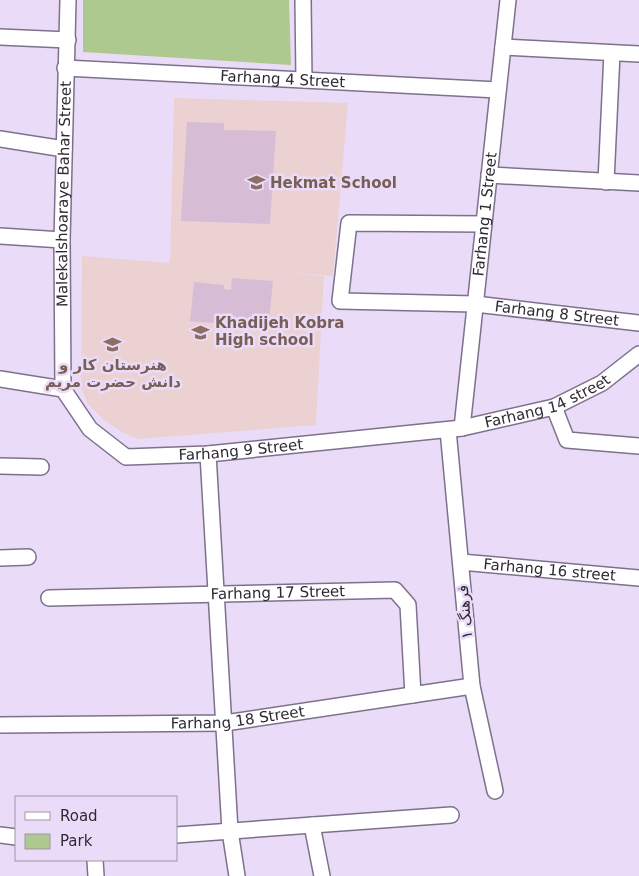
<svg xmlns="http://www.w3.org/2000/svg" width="639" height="876" font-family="'DejaVu Sans',Vazirmatn,sans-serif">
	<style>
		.education { fill: #ecd1d3 }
		.green { fill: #aec98f }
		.building { fill: #d6bdd5 }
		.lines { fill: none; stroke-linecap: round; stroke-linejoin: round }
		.street-casing { stroke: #7d718b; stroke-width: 18 }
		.street { stroke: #fff; stroke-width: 15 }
		.labels { text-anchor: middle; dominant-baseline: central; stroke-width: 5; stroke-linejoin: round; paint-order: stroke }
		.street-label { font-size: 15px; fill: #2e2934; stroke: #eadcf9 }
		.education-label { font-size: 15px; font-weight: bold; fill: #785e54; stroke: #eadcf9; text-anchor: start }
	</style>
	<rect width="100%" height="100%" fill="#eadcf9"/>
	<!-- education -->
	<path class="education" d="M 174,98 L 348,103 L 333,276 L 280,272 L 324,276 L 316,425 L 138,439 L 123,433 L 104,420 L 88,404 L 81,388 L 82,256 L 170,263 Z"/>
	<!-- green -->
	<path class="green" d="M 83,0 L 289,0 L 291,65 L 83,52 Z"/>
	<!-- building -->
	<path class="building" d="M 187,122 L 224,123 L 224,130 L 276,131 L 270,224 L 181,221 Z
		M 232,278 L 273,281 L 269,322 L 237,319 L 237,325 L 190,321 L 194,282 L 224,285 L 224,289 L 231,290 Z"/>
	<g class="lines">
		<defs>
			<g id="street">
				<path d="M 303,0 L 304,80"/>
				<path d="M 0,37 L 68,40"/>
				<path d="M 503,47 L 639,54"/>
				<path id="s1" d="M 65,68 L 498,90"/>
				<path d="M 0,139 L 64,149"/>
				<path d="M 489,175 L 639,183"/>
				<path d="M 606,182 L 612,53"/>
				<path id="s2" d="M 484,224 L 349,223 L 340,301 L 475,304 L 639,323"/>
				<path d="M 0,236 L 62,240"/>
				<path d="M 0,379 L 63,389"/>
				<path id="s3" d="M 63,389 L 90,429 L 126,457 L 208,454 L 462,428 L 554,407 L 602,383 L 639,354"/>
				<path id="s4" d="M 63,389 L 62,240 L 68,0"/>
				<path d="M 554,407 L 567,440 L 639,446"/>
				<path id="s5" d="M 462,428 L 508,0"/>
				<path d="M 448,430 L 472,686 L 495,791"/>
				<path d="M 208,454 L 230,831 L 237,876"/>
				<path d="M 0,466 L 41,467"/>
				<path d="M 0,558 L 28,557"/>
				<path id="s6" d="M 461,562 L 639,578"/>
				<path id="s7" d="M 49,598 L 395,590 L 408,605 L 413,695"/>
				<path id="s8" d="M 0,725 L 225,723 L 472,686"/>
				<path d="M 312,825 L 322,876"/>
				<path d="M 0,835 L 16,837"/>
				<path d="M 176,835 L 451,815"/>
				<path d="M 95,860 L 96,876"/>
			</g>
		</defs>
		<!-- street casing -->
		<use href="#street" class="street-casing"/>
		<!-- street -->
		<use href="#street" class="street"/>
	</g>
	<!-- icons -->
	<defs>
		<symbol id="school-bare" viewBox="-9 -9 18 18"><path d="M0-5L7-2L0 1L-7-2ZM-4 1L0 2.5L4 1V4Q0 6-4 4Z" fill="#8d6e63" stroke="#eadcf9" stroke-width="2.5" paint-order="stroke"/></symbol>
	</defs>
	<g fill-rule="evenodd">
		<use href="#school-bare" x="244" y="170" width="25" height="25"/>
		<use href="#school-bare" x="188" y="320" width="25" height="25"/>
		<use href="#school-bare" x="100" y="332" width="25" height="25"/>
	</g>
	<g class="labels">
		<!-- street labels -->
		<g class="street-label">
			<text stroke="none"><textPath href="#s1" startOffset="218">Farhang 4 Street</textPath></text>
			<text stroke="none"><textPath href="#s4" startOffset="195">Malekalshoaraye Bahar Street</textPath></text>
			<text stroke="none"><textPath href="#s5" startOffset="215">Farhang 1 Street</textPath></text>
			<text stroke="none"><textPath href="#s2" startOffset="431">Farhang 8 Street</textPath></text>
			<text stroke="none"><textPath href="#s3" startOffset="521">Farhang 14 street</textPath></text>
			<text stroke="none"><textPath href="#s3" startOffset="209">Farhang 9 Street</textPath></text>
			<text stroke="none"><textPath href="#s6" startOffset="89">Farhang 16 street</textPath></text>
			<text stroke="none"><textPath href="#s7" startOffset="229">Farhang 17 Street</textPath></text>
			<text transform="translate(465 612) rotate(-95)">فرهنگ ۱</text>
			<text stroke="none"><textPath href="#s8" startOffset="238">Farhang 18 Street</textPath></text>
		</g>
		<!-- education labels -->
		<g class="education-label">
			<text x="270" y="183">Hekmat School</text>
			<text x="215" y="323">Khadijeh Kobra<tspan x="215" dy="17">High school</tspan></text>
			<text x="113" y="365" text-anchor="middle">هنرستان کار و<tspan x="113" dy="17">دانش حضرت مریم</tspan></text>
		</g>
	</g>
	<!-- legend -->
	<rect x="15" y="796" width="162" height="65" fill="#eadcf9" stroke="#9f94aa"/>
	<rect x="25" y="812" width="25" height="8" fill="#ffffff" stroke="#9f94aa"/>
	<text x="60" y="821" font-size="15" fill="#2e2934">Road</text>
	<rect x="25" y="834" width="25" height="15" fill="#aec98f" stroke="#9f94aa"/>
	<text x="60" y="846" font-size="15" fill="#2e2934">Park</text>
</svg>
